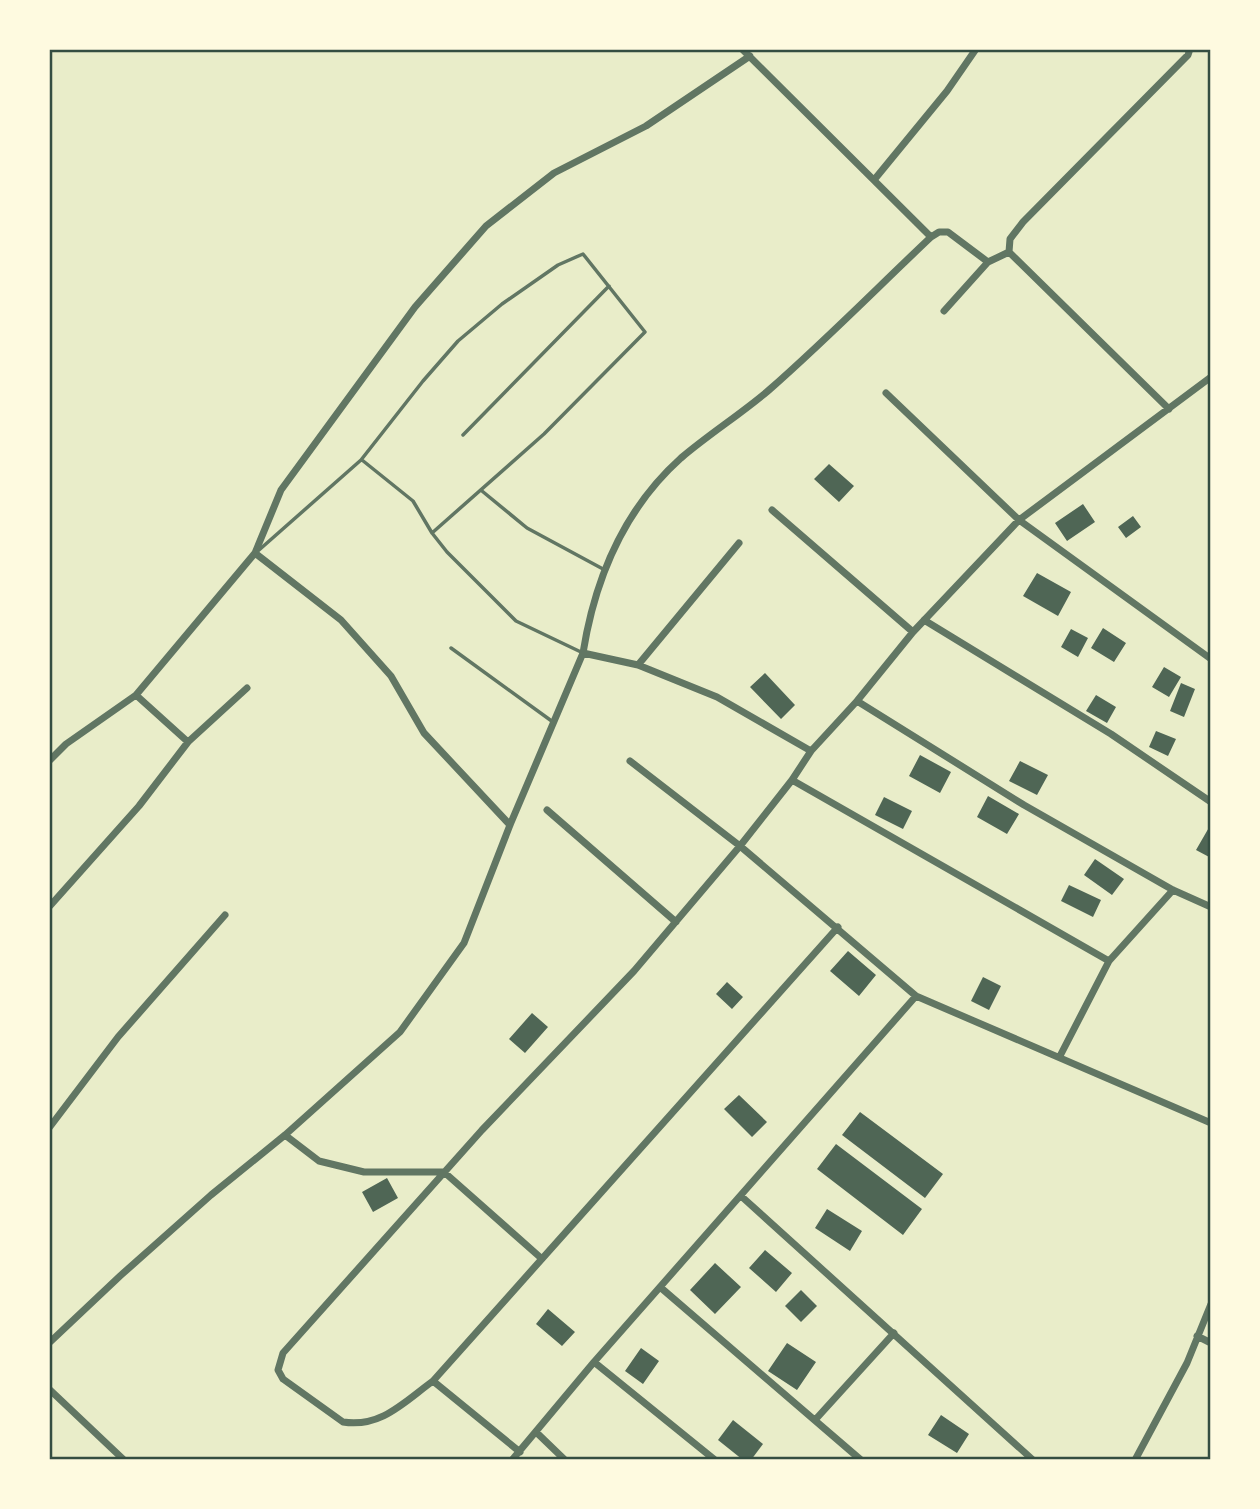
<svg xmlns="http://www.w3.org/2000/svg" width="1260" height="1509" font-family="'Playfair Display',serif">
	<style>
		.building { fill: #4f6655 }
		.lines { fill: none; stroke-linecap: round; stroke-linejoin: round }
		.service { stroke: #617663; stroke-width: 3.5 }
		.minor { stroke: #617663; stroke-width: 7 }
		.neatline { fill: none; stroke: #344e41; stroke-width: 2.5 }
	</style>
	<rect width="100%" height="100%" fill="#e9edc9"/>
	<!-- building -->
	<path class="building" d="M 829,464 L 854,486 L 839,502 L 814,479 Z
		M 1083,504 L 1095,522 L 1067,541 L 1055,523 Z
		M 1133,516 L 1141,527 L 1126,538 L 1118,527 Z
		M 1037,573 L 1071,592 L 1058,616 L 1023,596 Z
		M 1103,628 L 1126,643 L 1114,662 L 1091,648 Z
		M 1071,629 L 1088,638 L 1078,657 L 1061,647 Z
		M 1164,667 L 1181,677 L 1169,697 L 1152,687 Z
		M 765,673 L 795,705 L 781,719 L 750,687 Z
		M 1181,683 L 1195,689 L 1184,717 L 1170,711 Z
		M 1096,695 L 1116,707 L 1107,723 L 1086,711 Z
		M 1156,731 L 1176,739 L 1168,756 L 1149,747 Z
		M 920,755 L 951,772 L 940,793 L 909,776 Z
		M 1020,761 L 1048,775 L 1037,795 L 1009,781 Z
		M 988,796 L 1019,814 L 1007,834 L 977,817 Z
		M 884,797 L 912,811 L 903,829 L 875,815 Z
		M 1211,824 L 1211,858 L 1196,850 Z
		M 1095,859 L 1124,879 L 1112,895 L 1084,875 Z
		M 1069,885 L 1101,900 L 1093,917 L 1061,901 Z
		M 848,951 L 876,975 L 859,996 L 830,971 Z
		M 983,977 L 1001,986 L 989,1010 L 971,1001 Z
		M 727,982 L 743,997 L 732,1009 L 716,994 Z
		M 532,1013 L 548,1027 L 525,1053 L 509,1039 Z
		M 739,1095 L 767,1122 L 752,1137 L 724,1109 Z
		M 860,1112 L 943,1174 L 925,1198 L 842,1135 Z
		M 836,1144 L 922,1209 L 903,1235 L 817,1169 Z
		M 387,1178 L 398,1198 L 373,1212 L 362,1192 Z
		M 827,1209 L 862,1231 L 850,1251 L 815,1228 Z
		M 765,1250 L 792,1273 L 776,1292 L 749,1268 Z
		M 715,1263 L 741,1287 L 715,1314 L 690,1290 Z
		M 801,1290 L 817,1306 L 801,1322 L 785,1306 Z
		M 548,1309 L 575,1332 L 562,1346 L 536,1324 Z
		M 787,1343 L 816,1362 L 797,1390 L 768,1371 Z
		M 641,1348 L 659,1361 L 643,1384 L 625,1371 Z
		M 941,1415 L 969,1434 L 957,1453 L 928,1435 Z
		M 733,1420 L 763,1444 L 751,1460 L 743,1460 L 718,1440 Z"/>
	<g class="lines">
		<!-- service -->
		<path class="service" d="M 463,435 L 609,286
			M 362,460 L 413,501 L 432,533 L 447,552 L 516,621 L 583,653
			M 482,491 L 527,528 L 603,569
			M 259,550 L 361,460 L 423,381 L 458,341 L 502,304 L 558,265 L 583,254 L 645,332 L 544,434 L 432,533
			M 451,648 L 553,722"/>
		<!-- minor -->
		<path class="minor" d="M 742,49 L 931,237
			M 874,180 L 947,91 L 976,49
			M 1009,252 L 1010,239 L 1023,222 L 1188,55 L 1190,49
			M 1009,252 L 1169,409
			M 988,262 L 1009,252
			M 886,393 L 1019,520 L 1211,659
			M 772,510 L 913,632
			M 255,553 L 341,620 L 391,676 L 424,733 L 510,825
			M 924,620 L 1111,734 L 1211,802
			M 583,653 L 638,665 L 717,697 L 811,751
			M 638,665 L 739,543
			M 136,695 L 188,742
			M 857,701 L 1024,805 L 1173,890 L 1211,907
			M 49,761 L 66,744 L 136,695 L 255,553 L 281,490 L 415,307 L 486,226 L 554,173 L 646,126 L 750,56
			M 630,761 L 740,846 L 916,996 L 1211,1123
			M 792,780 L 1109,961
			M 547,810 L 676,922
			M 49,907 L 139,806 L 188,742 L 247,688
			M 838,927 L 433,1381 C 404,1402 381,1428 343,1422 L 283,1379 L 278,1370 L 283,1353 L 482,1130 L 634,971 L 740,846 L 792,780 L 811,751 L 857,701 L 913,632 L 1019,520 L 1211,377
			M 1060,1056 L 1109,961 L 1173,890
			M 49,1128 L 118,1037 L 225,915
			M 285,1135 L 319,1161 L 364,1172 L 444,1172 L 541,1258
			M 741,1196 L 1033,1460
			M 660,1287 L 861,1460
			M 1197,1336 L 1211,1343
			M 49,1343 L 120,1276 L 211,1195 L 285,1135 L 400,1032 L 464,943 L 510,825 L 583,653 C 595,578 623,510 681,458 C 709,434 741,414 769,390 C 825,341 877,288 931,237 L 939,232 L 948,232 L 988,262 L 944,311
			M 594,1362 L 715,1460
			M 433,1381 L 520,1452
			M 49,1389 L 124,1460
			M 815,1420 L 894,1333
			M 536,1432 L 565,1460
			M 512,1460 L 594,1362 L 916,996
			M 1135,1460 L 1187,1363 L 1211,1304"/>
	</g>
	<!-- border -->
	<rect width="1260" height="1509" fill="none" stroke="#fefae0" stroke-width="102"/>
	<rect x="51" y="51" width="1158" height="1407" class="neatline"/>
</svg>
